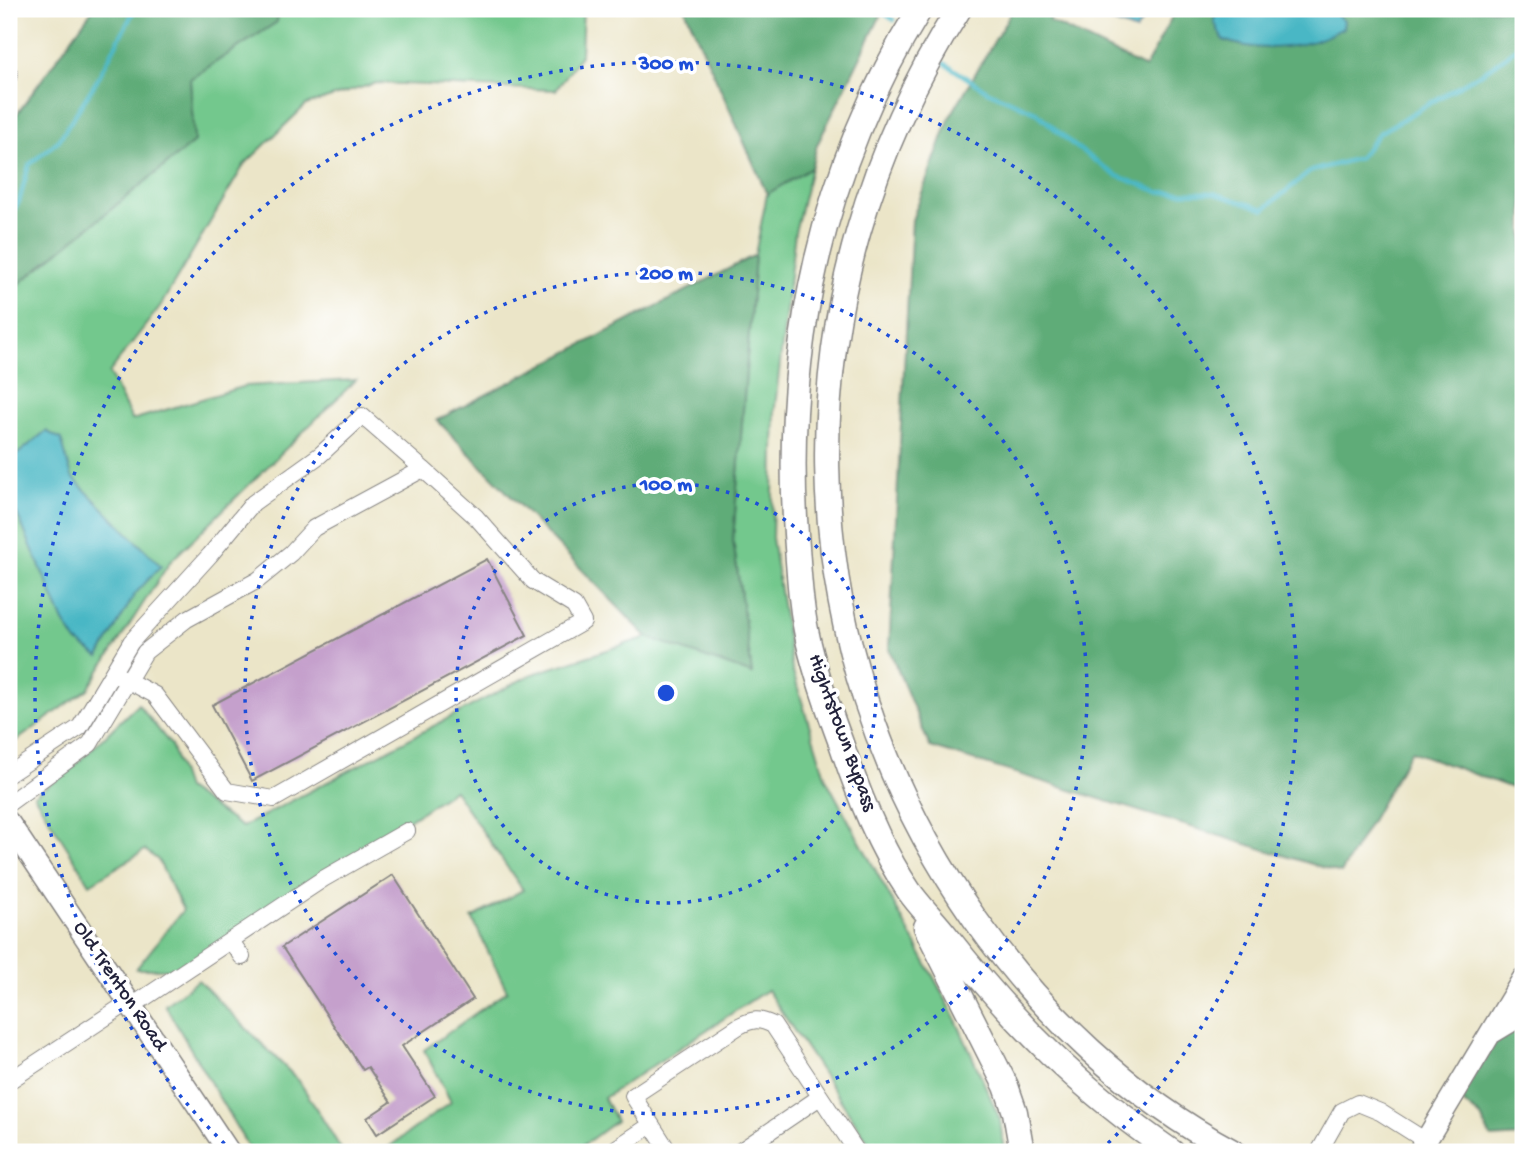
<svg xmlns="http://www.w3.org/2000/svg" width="1532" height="1161" font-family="'Gochi Hand',sans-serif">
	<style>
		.green { fill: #73c88d; stroke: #4a7564; stroke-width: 2 }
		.forest { fill: #5eac78; stroke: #40675a; stroke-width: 2 }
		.water { fill: #4ab7c5; stroke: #366c80; stroke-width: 2 }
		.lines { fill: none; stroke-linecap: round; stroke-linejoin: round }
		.stream { stroke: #4ab7c5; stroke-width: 4.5 }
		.building { fill: #c5a0cc }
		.minor-casing { stroke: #868482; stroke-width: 18 }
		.major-casing { stroke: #868482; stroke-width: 24 }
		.highway-casing { stroke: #868482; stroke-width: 27 }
		.minor { stroke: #fff; stroke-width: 16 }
		.major { stroke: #fff; stroke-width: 21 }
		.highway { stroke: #fff; stroke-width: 24 }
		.ring { fill: none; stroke: #1d4ed8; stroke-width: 3.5; stroke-dasharray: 3.5 7 }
		.labels { text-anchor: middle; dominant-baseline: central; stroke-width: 7; stroke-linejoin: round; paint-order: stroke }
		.street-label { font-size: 21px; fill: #22223b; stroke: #fff }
		.centre { fill: #1d4ed8; stroke: #fff; stroke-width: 3.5 }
		.ring-label { font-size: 21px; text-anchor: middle; font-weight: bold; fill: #1d4ed8; stroke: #fff; stroke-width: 7; stroke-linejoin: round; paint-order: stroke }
	</style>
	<rect width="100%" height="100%" fill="#fff"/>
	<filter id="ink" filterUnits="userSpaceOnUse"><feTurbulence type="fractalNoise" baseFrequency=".0143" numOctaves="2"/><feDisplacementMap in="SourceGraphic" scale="14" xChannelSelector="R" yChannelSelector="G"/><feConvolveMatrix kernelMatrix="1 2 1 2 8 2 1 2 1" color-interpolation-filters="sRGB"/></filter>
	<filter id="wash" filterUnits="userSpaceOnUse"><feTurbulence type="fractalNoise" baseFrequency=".00686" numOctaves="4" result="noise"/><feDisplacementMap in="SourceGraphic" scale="28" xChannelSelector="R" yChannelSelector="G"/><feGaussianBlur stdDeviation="1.57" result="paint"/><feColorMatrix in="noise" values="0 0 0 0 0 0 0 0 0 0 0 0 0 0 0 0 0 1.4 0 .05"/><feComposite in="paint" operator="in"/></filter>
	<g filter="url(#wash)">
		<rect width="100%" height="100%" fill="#ebe5c8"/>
		<!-- green -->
		<path class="green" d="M 278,9 L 583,9 L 581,55 L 556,90 L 376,83 L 306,105 L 244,165 L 161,305 L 109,373 L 132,420 L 245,386 L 356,380 L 170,562 L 88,689 L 9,746 L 9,292 L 194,142 L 190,79 L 277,22 Z
			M 811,168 L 795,232 L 775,407 L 772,538 L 792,669 L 826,779 L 952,1011 L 1000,1119 L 1004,1152 L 875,1152 L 767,990 L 604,1098 L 616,1121 L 574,1152 L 388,1152 L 386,1149 L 451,1102 L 424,1050 L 507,991 L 472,918 L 523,890 L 454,790 L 186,969 L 136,969 L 183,910 L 158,860 L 145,850 L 90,884 L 34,795 L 70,770 L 138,704 L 171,745 L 186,789 L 242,827 L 530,675 L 647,637 L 752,673 L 733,540 L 755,255 L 767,194 Z
			M 198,980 L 299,1081 L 343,1152 L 251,1152 L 165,1005 Z"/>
		<!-- forest -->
		<path class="forest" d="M 93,9 L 278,9 L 277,22 L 190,79 L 194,142 L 9,292 L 9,125 Z
			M 685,9 L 884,9 L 817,145 L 811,168 L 767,194 Z
			M 1013,9 L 1056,9 L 1049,21 L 1145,68 L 1176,9 L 1523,9 L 1523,328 L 1515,386 L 1523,391 L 1523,792 L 1411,751 L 1341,873 L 930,747 L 889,649 L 912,220 L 950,117 Z
			M 755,255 L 733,540 L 752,674 L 647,637 L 437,420 Z
			M 1523,1014 L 1523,1136 L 1491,1138 L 1481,1117 L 1453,1095 L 1491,1033 Z"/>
		<!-- water -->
		<path class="water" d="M 1084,9 L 1149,9 L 1136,31 L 1085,12 Z
			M 1216,9 L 1329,9 L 1344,21 L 1343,28 C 1308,49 1261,54 1223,40 L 1214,21 Z
			M 46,431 L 61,439 L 72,477 L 161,566 L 135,594 L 99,657 L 76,641 L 64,622 L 14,507 L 9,485 L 9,461 Z"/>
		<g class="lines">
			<!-- stream -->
			<path class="stream" d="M 877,9 L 894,20
				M 944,63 L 987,91 L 1036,112 L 1072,144 L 1115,175 L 1159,192 L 1213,193 L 1264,209 L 1311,171 L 1359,158 L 1379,133 L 1490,68 L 1523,43
				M 9,217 L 19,202 L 29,165 L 59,140 L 96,82 L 135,9"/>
		</g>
		<g id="blocks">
			<!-- building -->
			<path class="building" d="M 487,559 L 527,635 L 252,781 L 212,705 Z
				M 393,875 L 473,999 L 402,1046 L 435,1096 L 377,1134 L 367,1118 L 391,1102 L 368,1067 L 363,1070 L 282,947 Z"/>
		</g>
	</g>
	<g filter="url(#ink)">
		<use href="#blocks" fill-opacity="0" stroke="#868482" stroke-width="2"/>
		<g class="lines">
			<defs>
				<path id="minor" d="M 9,73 L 9,76
					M 121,677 L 155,695 L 227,791 L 274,799 L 583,622 L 574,606 L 533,581 L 476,517 L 423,469
					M 9,774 L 80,727 L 131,642 L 210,555 L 253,503 L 320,455 L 362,416 L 423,469 L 314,528 L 291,553 L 258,580 L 187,619 L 145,652 L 90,744 L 9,803
					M 231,941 L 242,957
					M 132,1006 L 323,879 L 407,831
					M 9,1081 L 129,1002
					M 615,1149 L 651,1125
					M 1320,1150 L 1342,1111 L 1358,1103 L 1380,1112 L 1426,1141
					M 669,1152 L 633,1096 L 739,1026 C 753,1019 759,1018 773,1025 L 857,1152
					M 739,1152 L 820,1097"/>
				<path id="major" d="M 9,823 L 229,1152
					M 1493,1032 L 1523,1014
					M 1419,1152 L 1523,979"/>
				<path id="highway" d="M 920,9 C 822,168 783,348 796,534 C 799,571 800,607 809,644 C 817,678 829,711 841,743 C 858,793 879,847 909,891 C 920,907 935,921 947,937 C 1016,1025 1079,1088 1172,1152
					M 959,9 C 779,291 782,644 975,919 C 1042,1014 1130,1097 1233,1152
					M 926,927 L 1006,1086 L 1015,1112 L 1022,1152"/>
			</defs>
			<!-- minor casing -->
			<use href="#minor" class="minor-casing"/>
			<!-- major casing -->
			<use href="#major" class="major-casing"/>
			<!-- highway casing -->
			<use href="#highway" class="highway-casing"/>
			<!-- minor -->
			<use href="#minor" class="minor"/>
			<!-- major -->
			<use href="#major" class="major"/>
			<!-- highway -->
			<use href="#highway" class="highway"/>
		</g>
	</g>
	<!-- distance rings -->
	<g class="ring">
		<circle cx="666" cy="693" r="210"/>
		<circle cx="666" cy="693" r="421"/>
		<path d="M232 1151A631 631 0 1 1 1100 1151"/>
	</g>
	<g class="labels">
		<!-- street labels -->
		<g class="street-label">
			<text transform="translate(841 733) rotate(70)">Hightstown Bypass</text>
			<text transform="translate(119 987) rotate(56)">Old Trenton Road</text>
		</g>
	</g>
	<circle cx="666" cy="693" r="10" class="centre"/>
	<g class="ring-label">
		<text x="666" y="69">300 m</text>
		<text x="666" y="279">200 m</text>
		<text x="666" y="490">100 m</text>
	</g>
	<!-- margin -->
	<rect width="1532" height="1161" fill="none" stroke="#fff" stroke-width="35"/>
</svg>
